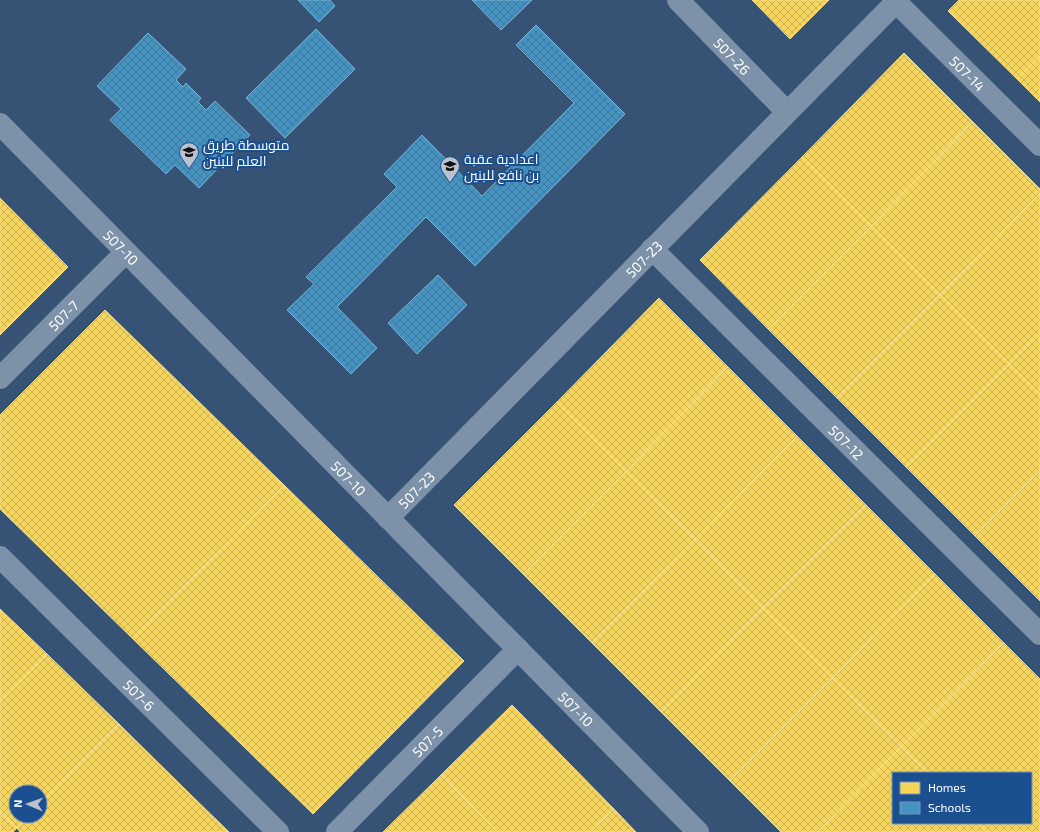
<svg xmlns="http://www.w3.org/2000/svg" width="1040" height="832" font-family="'Exo 2',Cairo,sans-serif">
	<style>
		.homes { fill: url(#homes-cross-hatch); stroke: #f9e28d }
		.schools { fill: url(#schools-cross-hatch); stroke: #7bb3d5 }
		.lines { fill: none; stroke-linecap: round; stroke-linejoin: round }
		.minor { stroke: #7d92a8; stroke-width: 22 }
		.labels { text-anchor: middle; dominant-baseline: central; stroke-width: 4; stroke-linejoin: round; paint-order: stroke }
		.street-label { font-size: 14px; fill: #fff; stroke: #1b4f8f }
		.poi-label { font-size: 14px; fill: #fff; stroke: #1b4f8f; text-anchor: start }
	</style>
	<defs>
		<pattern id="homes-cross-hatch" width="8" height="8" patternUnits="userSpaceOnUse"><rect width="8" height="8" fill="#f6d55c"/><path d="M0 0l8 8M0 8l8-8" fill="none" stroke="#ccb358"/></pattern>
		<pattern id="schools-cross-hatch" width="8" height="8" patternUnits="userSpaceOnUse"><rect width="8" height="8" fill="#4393c3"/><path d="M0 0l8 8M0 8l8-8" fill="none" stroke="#467a99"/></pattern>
	</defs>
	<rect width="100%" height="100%" fill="#365274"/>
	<!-- homes -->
	<path class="homes" d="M 752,0 L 829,0 L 790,39 Z
		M 959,0 L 1040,0 L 1040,56 L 1017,79 L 948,11 Z
		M 904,53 L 973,122 L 871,226 L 802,157 Z
		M 1040,56 L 1040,102 L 1017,79 Z
		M 973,122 L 1040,189 L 1040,193 L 940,295 L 871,226 Z
		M 802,157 L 871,226 L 768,329 L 700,260 Z
		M 1040,193 L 1040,332 L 1009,364 L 940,295 Z
		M 0,198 L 68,267 L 0,335 Z
		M 871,226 L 940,295 L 837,398 L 768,329 Z
		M 940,295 L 1009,364 L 906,467 L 837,398 Z
		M 659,298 L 728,367 L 626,471 L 557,402 Z
		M 105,310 L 284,485 L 133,639 L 0,509 L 0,415 Z
		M 1040,332 L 1040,395 L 1009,364 Z
		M 1009,364 L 1040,395 L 1040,471 L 975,536 L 906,467 Z
		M 728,367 L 797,436 L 695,539 L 626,471 Z
		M 557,402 L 626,471 L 523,574 L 454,505 Z
		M 797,436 L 866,505 L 763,608 L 695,539 Z
		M 626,471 L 695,539 L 592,643 L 523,574 Z
		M 1040,471 L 1040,601 L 975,536 Z
		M 284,485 L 464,661 L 313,814 L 133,639 Z
		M 866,505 L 935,574 L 833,678 L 763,608 Z
		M 695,539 L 763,608 L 661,712 L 592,643 Z
		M 935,574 L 1004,643 L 901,747 L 833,678 Z
		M 763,608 L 833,678 L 730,781 L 661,712 Z
		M 0,609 L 47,654 L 0,702 Z
		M 1004,643 L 1040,679 L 1040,746 L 1013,773 L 928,773 L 901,747 Z
		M 47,654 L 119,724 L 40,804 L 40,792 L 16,792 L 16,816 L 29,816 L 17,828 L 0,812 L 0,702 Z
		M 833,678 L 901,747 L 817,832 L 781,832 L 730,781 Z
		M 512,705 L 614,809 L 590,832 L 497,832 L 441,775 Z
		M 119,724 L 191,795 L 154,832 L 20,832 L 17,828 L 29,816 L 40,816 L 40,804 Z
		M 1040,746 L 1040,832 L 987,832 L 978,823 L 1031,823 L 1031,773 L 1013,773 Z
		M 901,747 L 928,773 L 893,773 L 893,823 L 963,823 L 954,832 L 817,832 Z
		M 441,775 L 497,832 L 383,832 Z
		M 191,795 L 229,832 L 154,832 Z
		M 614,809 L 636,832 L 590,832 Z
		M 0,812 L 17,828 L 13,832 L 0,832 Z
		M 963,823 L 978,823 L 987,832 L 954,832 Z"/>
	<!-- schools -->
	<path class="schools" d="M 298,0 L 330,0 L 335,6 L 319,22 Z
		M 472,0 L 532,0 L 501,30 Z
		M 536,25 L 625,114 L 475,266 L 426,217 L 337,307 L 377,348 L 351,374 L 287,310 L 314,284 L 306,277 L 397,187 L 384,174 L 422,135 L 482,196 L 574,103 L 516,45 Z
		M 316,29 L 355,69 L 285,138 L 246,98 Z
		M 148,33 L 186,69 L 176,80 L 183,87 L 186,83 L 201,98 L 198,102 L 206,110 L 215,101 L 250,135 L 199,188 L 175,165 L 166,174 L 110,120 L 121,109 L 97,86 Z
		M 438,275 L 467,305 L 417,354 L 388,323 Z"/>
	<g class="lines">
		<!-- minor -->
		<g class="minor">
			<path id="s1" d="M 678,0 L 787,112"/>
			<path id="s2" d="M 896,2 L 1040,145"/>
			<path id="s3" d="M 0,124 L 698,832"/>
			<path id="s4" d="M 652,249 L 1040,634"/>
			<path id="s5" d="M 0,378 L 126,252"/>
			<path id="s6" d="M 388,518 L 898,0"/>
			<path id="s7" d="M 0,557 L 278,832"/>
			<path id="s8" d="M 337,832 L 518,649"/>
		</g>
	</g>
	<!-- icons -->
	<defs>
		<symbol id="school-pin" viewBox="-11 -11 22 30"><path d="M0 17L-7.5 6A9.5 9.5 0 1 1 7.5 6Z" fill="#b9c2ce" stroke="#1b4f8f"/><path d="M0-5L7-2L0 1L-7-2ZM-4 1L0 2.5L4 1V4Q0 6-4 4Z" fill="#111"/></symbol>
	</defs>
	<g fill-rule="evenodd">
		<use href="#school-pin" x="178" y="141" width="22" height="30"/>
		<use href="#school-pin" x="439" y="155" width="22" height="30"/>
	</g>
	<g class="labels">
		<!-- street labels -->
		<g class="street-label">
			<text stroke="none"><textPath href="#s1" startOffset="78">507-26</textPath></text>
			<text stroke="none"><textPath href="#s2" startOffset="101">507-14</textPath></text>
			<text stroke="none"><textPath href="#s3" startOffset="173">507-10</textPath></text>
			<text stroke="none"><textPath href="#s6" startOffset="364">507-23</textPath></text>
			<text stroke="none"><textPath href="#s5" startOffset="89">507-7</textPath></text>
			<text stroke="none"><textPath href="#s4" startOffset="274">507-12</textPath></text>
			<text stroke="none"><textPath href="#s3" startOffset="497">507-10</textPath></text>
			<text stroke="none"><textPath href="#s6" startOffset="40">507-23</textPath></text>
			<text stroke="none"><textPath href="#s7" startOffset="196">507-6</textPath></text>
			<text stroke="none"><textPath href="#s3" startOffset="821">507-10</textPath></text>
			<text stroke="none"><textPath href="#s8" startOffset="128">507-5</textPath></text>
		</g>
		<!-- poi labels -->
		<g class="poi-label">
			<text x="203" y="144">متوسطة طريق<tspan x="203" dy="16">العلم للبنين</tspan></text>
			<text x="464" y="158">اعدادية عقبة<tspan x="464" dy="16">بن نافع للبنين</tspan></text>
		</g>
	</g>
	<!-- legend -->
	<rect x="892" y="772" width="140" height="52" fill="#1b4f8f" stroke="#7695bc"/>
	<rect x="900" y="782" width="20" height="12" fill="#f6d55c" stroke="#7695bc"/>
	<text x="928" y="792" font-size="12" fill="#ffffff">Homes</text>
	<rect x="900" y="802" width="20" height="12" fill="#4393c3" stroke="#7695bc"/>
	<text x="928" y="812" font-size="12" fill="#ffffff">Schools</text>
	<!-- north arrow -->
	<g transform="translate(28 804) rotate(272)"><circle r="19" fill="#1b4f8f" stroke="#7695bc"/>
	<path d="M0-3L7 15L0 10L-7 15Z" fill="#b9c2ce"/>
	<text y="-6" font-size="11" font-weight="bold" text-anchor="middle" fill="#ffffff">N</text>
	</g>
</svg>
